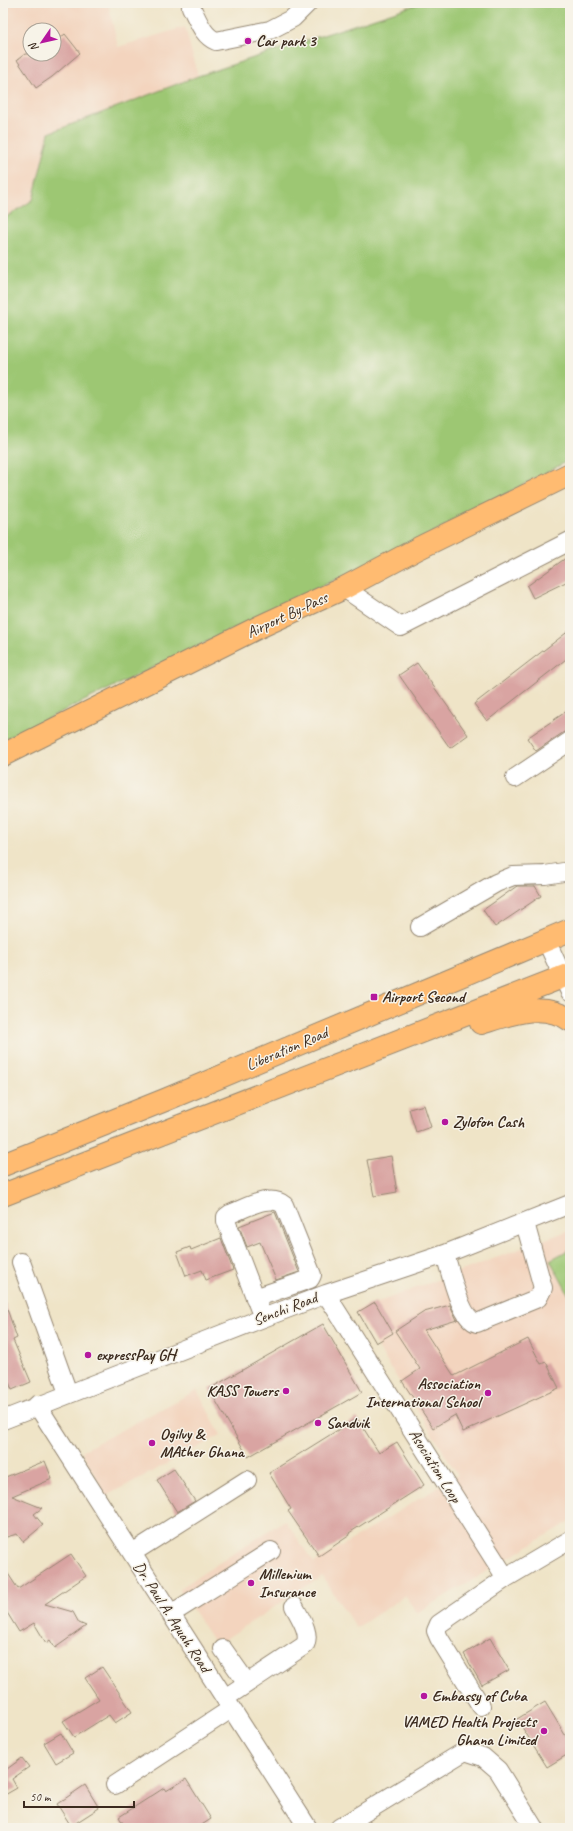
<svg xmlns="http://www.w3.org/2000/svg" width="573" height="1831" font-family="Caveat,sans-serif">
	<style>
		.built { fill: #f3d4be; fill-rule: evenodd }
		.green { fill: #9dc773; stroke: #6c7848 }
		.building { fill: #d9a4a2 }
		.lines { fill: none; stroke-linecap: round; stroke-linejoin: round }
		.minor-casing { stroke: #958772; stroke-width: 20 }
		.major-casing { stroke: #958772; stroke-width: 24 }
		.highway-casing { stroke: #958772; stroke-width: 24 }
		.minor { stroke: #fff; stroke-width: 18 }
		.major { stroke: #ffbb71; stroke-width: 22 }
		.highway { stroke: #ffbb71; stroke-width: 22 }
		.poi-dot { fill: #b5179e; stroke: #f7f3e8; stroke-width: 1.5 }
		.labels { text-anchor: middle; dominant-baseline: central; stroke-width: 3; stroke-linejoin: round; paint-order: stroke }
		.poi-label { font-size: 16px; font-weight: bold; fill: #3b2a1e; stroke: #f7f3e8; text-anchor: start }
		.street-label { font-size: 16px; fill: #3b2a1e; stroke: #f7f3e8 }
	</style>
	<rect width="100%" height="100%" fill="#f7f3e8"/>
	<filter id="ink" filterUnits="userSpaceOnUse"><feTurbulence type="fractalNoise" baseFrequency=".025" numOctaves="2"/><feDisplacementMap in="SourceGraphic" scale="8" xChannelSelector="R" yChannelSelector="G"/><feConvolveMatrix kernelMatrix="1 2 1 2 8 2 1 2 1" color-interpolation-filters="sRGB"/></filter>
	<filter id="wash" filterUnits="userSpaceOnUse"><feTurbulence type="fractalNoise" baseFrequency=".012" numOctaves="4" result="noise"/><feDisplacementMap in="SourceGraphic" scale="16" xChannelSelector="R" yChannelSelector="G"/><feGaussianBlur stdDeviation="0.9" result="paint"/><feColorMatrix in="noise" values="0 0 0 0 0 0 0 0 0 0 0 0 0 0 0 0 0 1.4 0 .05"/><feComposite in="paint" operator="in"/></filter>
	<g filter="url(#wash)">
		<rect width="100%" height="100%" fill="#efe4c7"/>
		<!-- built -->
		<path class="built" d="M 3,3 L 108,3 L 118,47 L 185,27 L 198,76 L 49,133 L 33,200 L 3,219 ZM 30,30 L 54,30 L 54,54 L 30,54 Z
			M 570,1230 L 570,1521 L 417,1613 L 405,1596 L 356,1628 L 322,1576 L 216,1645 L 179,1589 L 285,1520 L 314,1563 L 458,1475 L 355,1311 Z
			M 197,1390 L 221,1435 L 106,1496 L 82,1451 Z"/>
		<!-- green -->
		<path class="green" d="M 421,3 L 570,3 L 570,460 L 424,537 L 3,740 L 3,219 L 33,200 L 49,133 L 198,76 Z
			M 570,1249 L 570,1297 L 550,1260 Z"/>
		<g id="blocks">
			<!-- building -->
			<path class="building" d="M 65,34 L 80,53 L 52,77 L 36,88 L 17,60 L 25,54 L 54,54 L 54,43 Z
				M 570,555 L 570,580 L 533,598 L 527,586 Z
				M 570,630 L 570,656 L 487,721 L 474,704 Z
				M 417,663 L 468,735 L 450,748 L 399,675 Z
				M 570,709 L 570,731 L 564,732 L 536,751 L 527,738 Z
				M 517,886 L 535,886 L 541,896 L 495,927 L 483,910 Z
				M 424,1105 L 431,1127 L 416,1132 L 409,1109 Z
				M 391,1156 L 397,1192 L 374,1196 L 367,1160 Z
				M 275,1212 L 299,1272 L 276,1280 L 260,1242 L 247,1247 L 239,1226 Z
				M 221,1238 L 233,1270 L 206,1280 L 202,1270 L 186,1276 L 177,1252 L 190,1247 L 191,1250 Z
				M 375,1302 L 393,1333 L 376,1343 L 358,1312 Z
				M 3,1303 L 5,1303 L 17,1338 L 13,1340 L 31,1382 L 12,1390 L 3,1367 Z
				M 450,1305 L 457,1320 L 424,1330 L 454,1376 L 528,1339 L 541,1364 L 546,1362 L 559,1388 L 463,1432 L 455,1415 L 433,1428 L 402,1381 L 420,1369 L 395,1331 L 424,1312 Z
				M 323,1324 L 362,1392 L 248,1457 L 209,1389 Z
				M 357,1418 L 379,1453 L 397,1442 L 424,1485 L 349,1533 L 350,1535 L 319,1556 L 288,1511 L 291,1509 L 269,1473 Z
				M 45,1461 L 52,1479 L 12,1496 L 42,1508 L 34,1514 L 43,1525 L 23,1542 L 17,1534 L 3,1538 L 3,1478 Z
				M 174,1469 L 195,1501 L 177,1512 L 157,1480 Z
				M 71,1554 L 86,1576 L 45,1604 L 73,1612 L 79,1623 L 86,1626 L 55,1648 L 50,1640 L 46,1643 L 34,1623 L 19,1632 L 3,1606 L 3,1566 L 18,1589 Z
				M 490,1638 L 509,1670 L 482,1685 L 464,1654 Z
				M 102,1667 L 132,1712 L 115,1723 L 109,1715 L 74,1737 L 63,1721 L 99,1699 L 85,1678 Z
				M 545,1702 L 570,1743 L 570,1753 L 547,1767 L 517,1719 Z
				M 61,1733 L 73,1753 L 56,1763 L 44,1743 Z
				M 22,1758 L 29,1767 L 12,1779 L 17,1788 L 3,1796 L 3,1763 L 7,1769 Z
				M 186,1779 L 211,1819 L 197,1828 L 126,1828 L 119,1817 L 164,1788 L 166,1791 Z
				M 85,1785 L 99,1808 L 71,1826 L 57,1804 Z"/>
		</g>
	</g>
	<g filter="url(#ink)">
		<use href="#blocks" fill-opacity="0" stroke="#958772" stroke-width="1"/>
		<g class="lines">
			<defs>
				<path id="minor" d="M 191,7 C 198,20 203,36 216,41 L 270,30 L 293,18 L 308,3
					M 344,588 L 401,627 L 570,541
					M 515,778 L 570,741
					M 420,927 L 496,883 L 513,876 L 545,875 L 570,871
					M 546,940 L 570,992
					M 445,1254 C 450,1270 460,1319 477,1323 L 538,1298 L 543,1288 L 525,1223
					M 21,1262 L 68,1393
					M 326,1294 L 506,1578
					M 255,1298 L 310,1279 L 312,1275 L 284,1205 C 270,1193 246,1208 230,1214 L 226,1217 L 226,1221 L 263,1318
					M 37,1405 L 308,1828
					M 3,1420 L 263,1318 L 326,1294 L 445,1254 L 570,1204
					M 132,1553 L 247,1480
					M 171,1614 L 271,1551
					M 223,1649 L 247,1683
					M 225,1698 L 305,1645 C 311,1633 300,1618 294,1606
					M 481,1706 L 439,1638 L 436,1631 L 439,1624 L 506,1578 L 570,1540
					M 115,1785 L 231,1709
					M 339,1828 L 465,1751 L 483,1757 L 498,1770 L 534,1828"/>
				<path id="major" d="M 3,755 L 259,627 L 344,588 L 419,548 L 570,474"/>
				<path id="highway" d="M 481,1023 C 510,1014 543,1001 570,1020
					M 3,1165 L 165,1100 L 570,930
					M 3,1195 L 570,974"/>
			</defs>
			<!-- minor casing -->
			<use href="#minor" class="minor-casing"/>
			<!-- major casing -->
			<use href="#major" class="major-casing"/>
			<!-- highway casing -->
			<use href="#highway" class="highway-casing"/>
			<!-- minor -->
			<use href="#minor" class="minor"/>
			<!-- major -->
			<use href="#major" class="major"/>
			<!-- highway -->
			<use href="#highway" class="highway"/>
		</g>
	</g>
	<!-- markers -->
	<g class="poi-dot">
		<circle cx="248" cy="41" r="4"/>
		<rect x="370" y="993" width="8" height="8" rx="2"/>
		<circle cx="445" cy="1122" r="4"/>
		<circle cx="88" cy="1355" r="4"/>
		<circle cx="286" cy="1391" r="4"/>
		<circle cx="488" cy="1393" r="4"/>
		<circle cx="318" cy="1423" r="4"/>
		<circle cx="152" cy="1443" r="4"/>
		<circle cx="251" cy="1583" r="4"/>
		<circle cx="424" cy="1696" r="4"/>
		<circle cx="544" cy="1731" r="4"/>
	</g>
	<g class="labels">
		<!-- poi labels -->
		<g class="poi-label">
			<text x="256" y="41">Car park 3</text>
			<text x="382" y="997">Airport Second</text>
			<text x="453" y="1122">Zylofon Cash</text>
			<text x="96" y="1355">expressPay GH</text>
			<text x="480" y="1384" text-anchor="end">Association<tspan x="480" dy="18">International School</tspan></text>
			<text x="278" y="1391" text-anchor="end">KASS Towers</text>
			<text x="326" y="1423">Sandvik</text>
			<text x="160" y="1434">Ogilvy &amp;<tspan x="160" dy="18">MAther Ghana</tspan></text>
			<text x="259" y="1574">Millenium<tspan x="259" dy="18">Insurance</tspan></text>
			<text x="432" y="1696">Embassy of Cuba</text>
			<text x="536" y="1722" text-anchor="end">VAMED Health Projects<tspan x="536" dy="18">Ghana Limited</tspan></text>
		</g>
		<!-- street labels -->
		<g class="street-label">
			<text transform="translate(287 615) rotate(-25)">Airport By-Pass</text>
			<text transform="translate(287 1049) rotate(-23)">Liberation Road</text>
			<text transform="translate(285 1309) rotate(-21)">Senchi Road</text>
			<text transform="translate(435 1466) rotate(58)">Asociation Loop</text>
			<text transform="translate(172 1617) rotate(57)">Dr. Paul A. Aquah Road</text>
		</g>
	</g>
	<!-- margin -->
	<rect width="573" height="1831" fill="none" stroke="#f7f3e8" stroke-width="16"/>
	<!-- north arrow -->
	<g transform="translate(42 42) rotate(236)"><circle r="19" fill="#f7f3e8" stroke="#aca397"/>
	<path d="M0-3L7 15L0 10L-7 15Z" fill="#b5179e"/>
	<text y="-6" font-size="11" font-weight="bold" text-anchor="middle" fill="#3b2a1e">N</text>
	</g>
	<!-- scale -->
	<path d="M24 1801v6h110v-6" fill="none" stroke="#3b2a1e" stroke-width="2"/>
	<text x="30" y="1801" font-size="12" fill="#3b2a1e" stroke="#f7f3e8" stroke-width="3" paint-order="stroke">50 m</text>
</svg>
